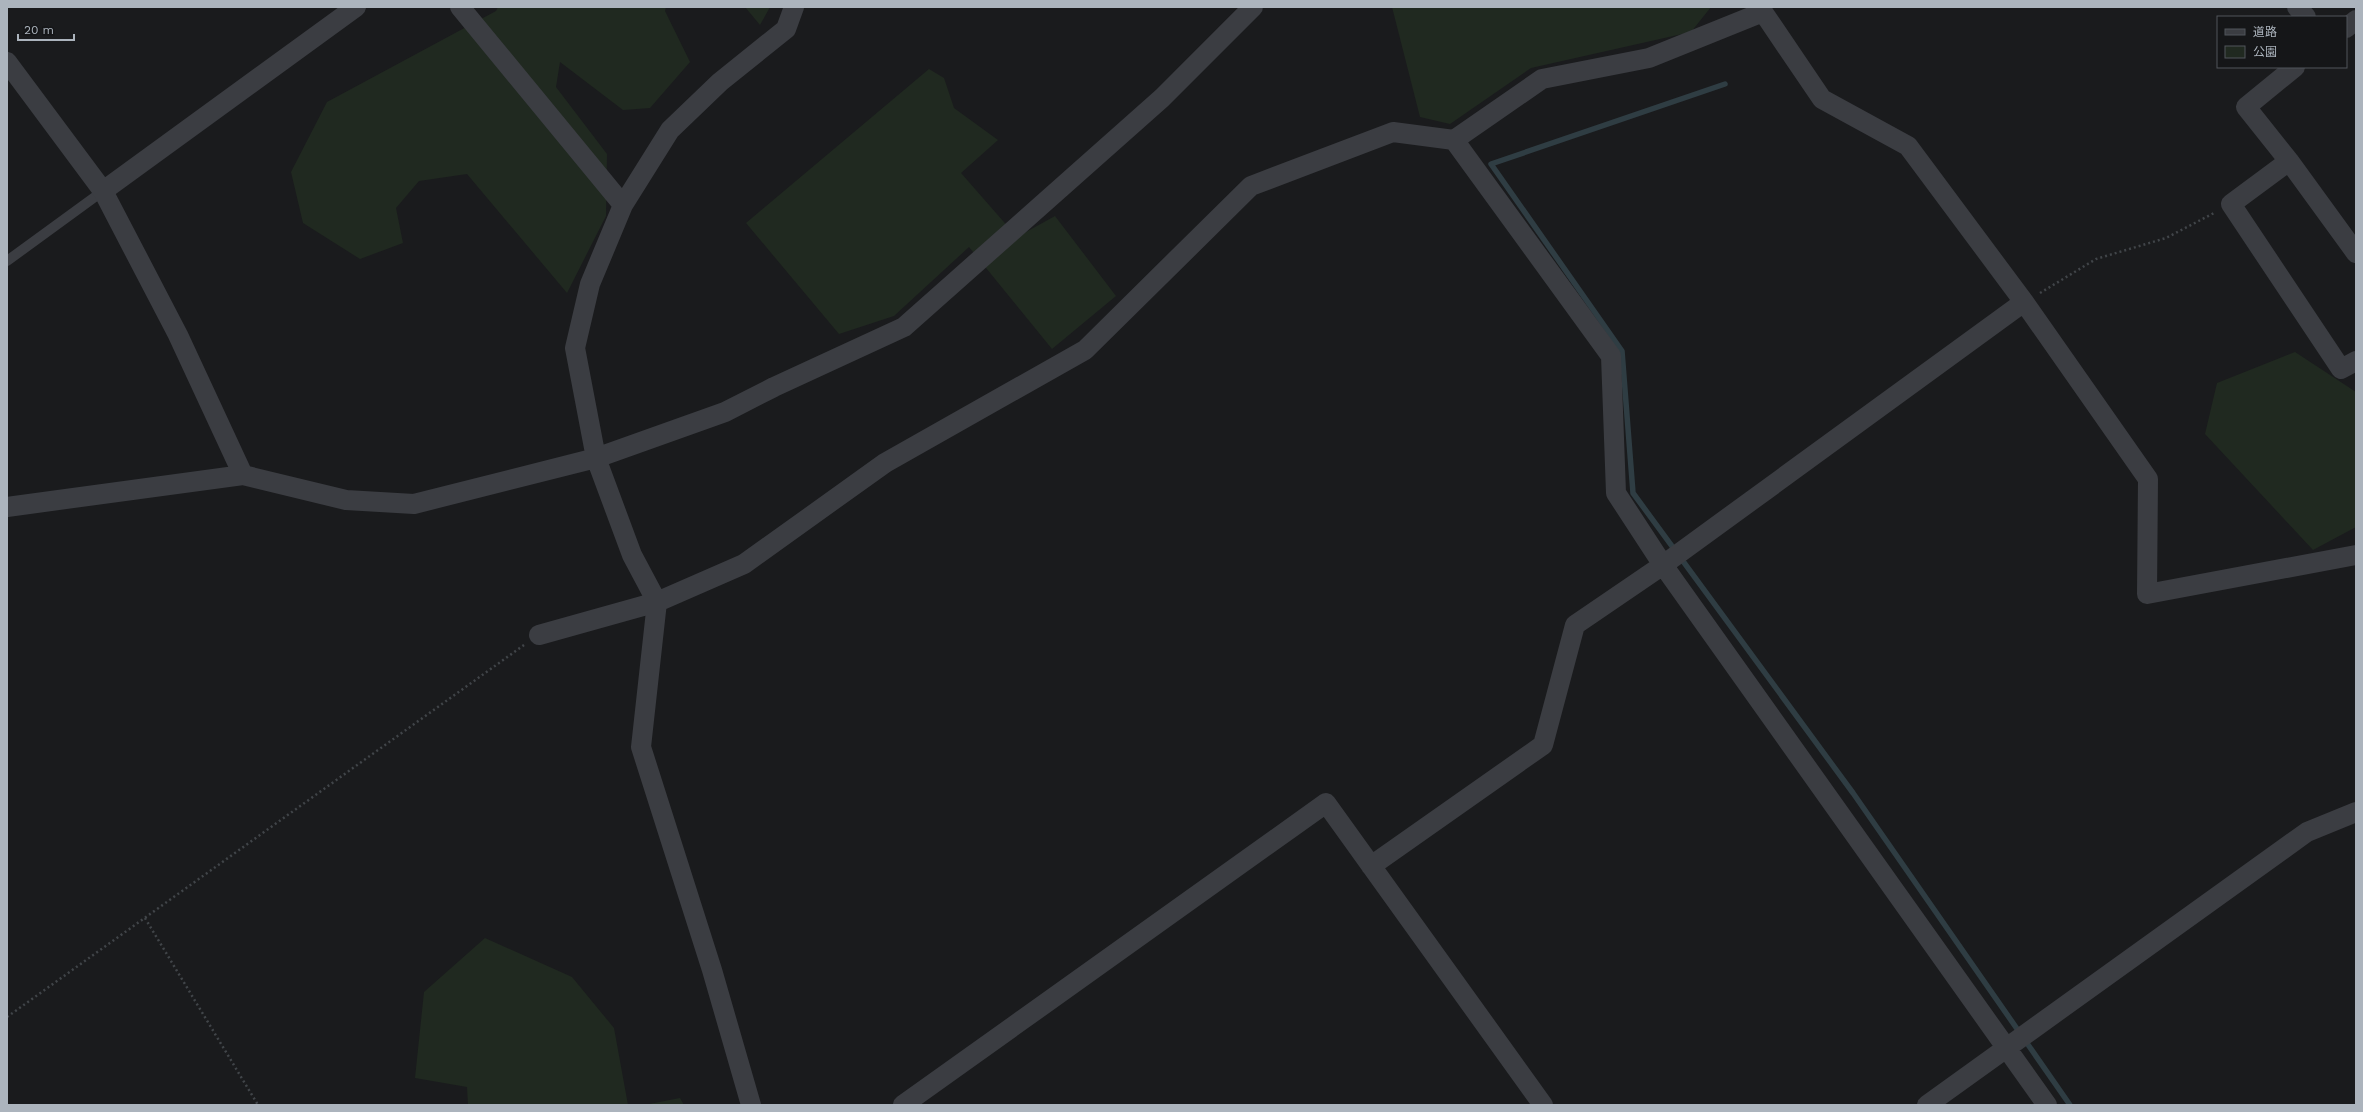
<svg xmlns="http://www.w3.org/2000/svg" width="2363" height="1112" font-family="'Work Sans','Noto Sans JP',sans-serif">
	<style>
		.green { fill: #202920 }
		.lines { fill: none; stroke-linecap: round; stroke-linejoin: round }
		.stream { stroke: #2f3d43; stroke-width: 5.5 }
		.path { stroke: #414549; stroke-width: 2.5; stroke-dasharray: 2 3; stroke-linecap: butt }
		.lane { stroke: #3b3d42; stroke-width: 10 }
		.street { stroke: #3b3d42; stroke-width: 20 }
	</style>
	<rect width="100%" height="100%" fill="#1a1b1d"/>
	<!-- green -->
	<path class="green" d="M 498,7 L 666,7 L 665,11 L 690,62 L 650,108 L 623,110 L 560,62 L 556,87 L 607,154 L 606,216 L 567,293 L 467,174 L 419,181 L 396,208 L 403,243 L 360,259 L 303,223 L 291,172 L 327,102 L 496,11 Z
		M 745,7 L 770,7 L 760,25 Z
		M 1392,7 L 1711,7 L 1691,32 L 1531,68 L 1450,124 L 1420,117 Z
		M 929,69 L 944,78 L 954,108 L 998,140 L 961,173 L 1017,237 L 1055,216 L 1116,296 L 1052,349 L 969,247 L 894,316 L 839,334 L 746,223 Z
		M 2295,352 L 2356,392 L 2356,527 L 2313,550 L 2205,434 L 2217,383 Z
		M 485,938 L 572,977 L 614,1028 L 628,1105 L 468,1105 L 467,1087 L 415,1078 L 424,992 Z
		M 680,1098 L 684,1105 L 644,1105 Z"/>
	<g class="lines">
		<!-- stream -->
		<path class="stream" d="M 1725,84 L 1491,164 L 1622,351 L 1633,493 L 1853,793 L 2070,1105"/>
		<!-- path -->
		<path class="path" d="M 2040,293 L 2096,259 L 2166,238 L 2214,213
			M 145,918 L 258,1105
			M 7,1017 L 524,645"/>
		<!-- lane -->
		<path class="lane" d="M 7,261 L 103,191"/>
		<!-- street -->
		<path class="street" d="M 460,7 L 623,205
			M 1762,7 L 1763,12 L 1822,99 L 1908,146 L 2024,302 L 2148,479 L 2147,594 L 2356,555
			M 2297,7 L 2306,17
			M 2346,28 L 2356,20
			M 7,62 L 103,191 L 178,335 L 243,475
			M 2295,67 L 2246,107 L 2289,161 L 2356,253
			M 1454,140 L 1611,356 L 1616,493 L 1663,565 L 2047,1105
			M 2289,161 L 2231,204 L 2341,369 L 2356,361
			M 103,191 L 356,7
			M 7,507 L 243,475 L 346,500 L 414,504 L 596,458 L 725,412 L 774,387 L 904,327 L 1162,98 L 1253,7
			M 539,635 L 657,602 L 744,564 L 885,463 L 1085,350 L 1251,186 L 1393,132 L 1454,140 L 1542,79 L 1649,58 L 1763,12
			M 1371,866 L 1543,745 L 1575,625 L 1663,565 L 2024,302
			M 751,1105 L 712,970 L 641,747 L 657,602 L 632,555 L 596,458 L 575,348 L 590,284 L 623,205 L 670,130 L 720,82 L 786,29 L 794,7
			M 903,1105 L 1326,803 L 1543,1105
			M 1927,1105 L 2307,832 L 2356,812"/>
	</g>
	<!-- border -->
	<rect width="2363" height="1112" fill="none" stroke="#acb4bd" stroke-width="16"/>
	<!-- legend -->
	<rect x="2217" y="16" width="130" height="52" fill="#151618" stroke="#51555a"/>
	<rect x="2225" y="29" width="20" height="6" fill="#3b3d42" stroke="#51555a"/>
	<text x="2253" y="36" font-size="12" fill="#acb4bd">道路</text>
	<rect x="2225" y="46" width="20" height="12" fill="#202920" stroke="#51555a"/>
	<text x="2253" y="56" font-size="12" fill="#acb4bd">公園</text>
	<!-- scale -->
	<path d="M18 34v6h56v-6" fill="none" stroke="#acb4bd" stroke-width="2"/>
	<text x="24" y="34" font-size="12" fill="#acb4bd" stroke="#151618" stroke-width="3" paint-order="stroke">20 m</text>
</svg>
